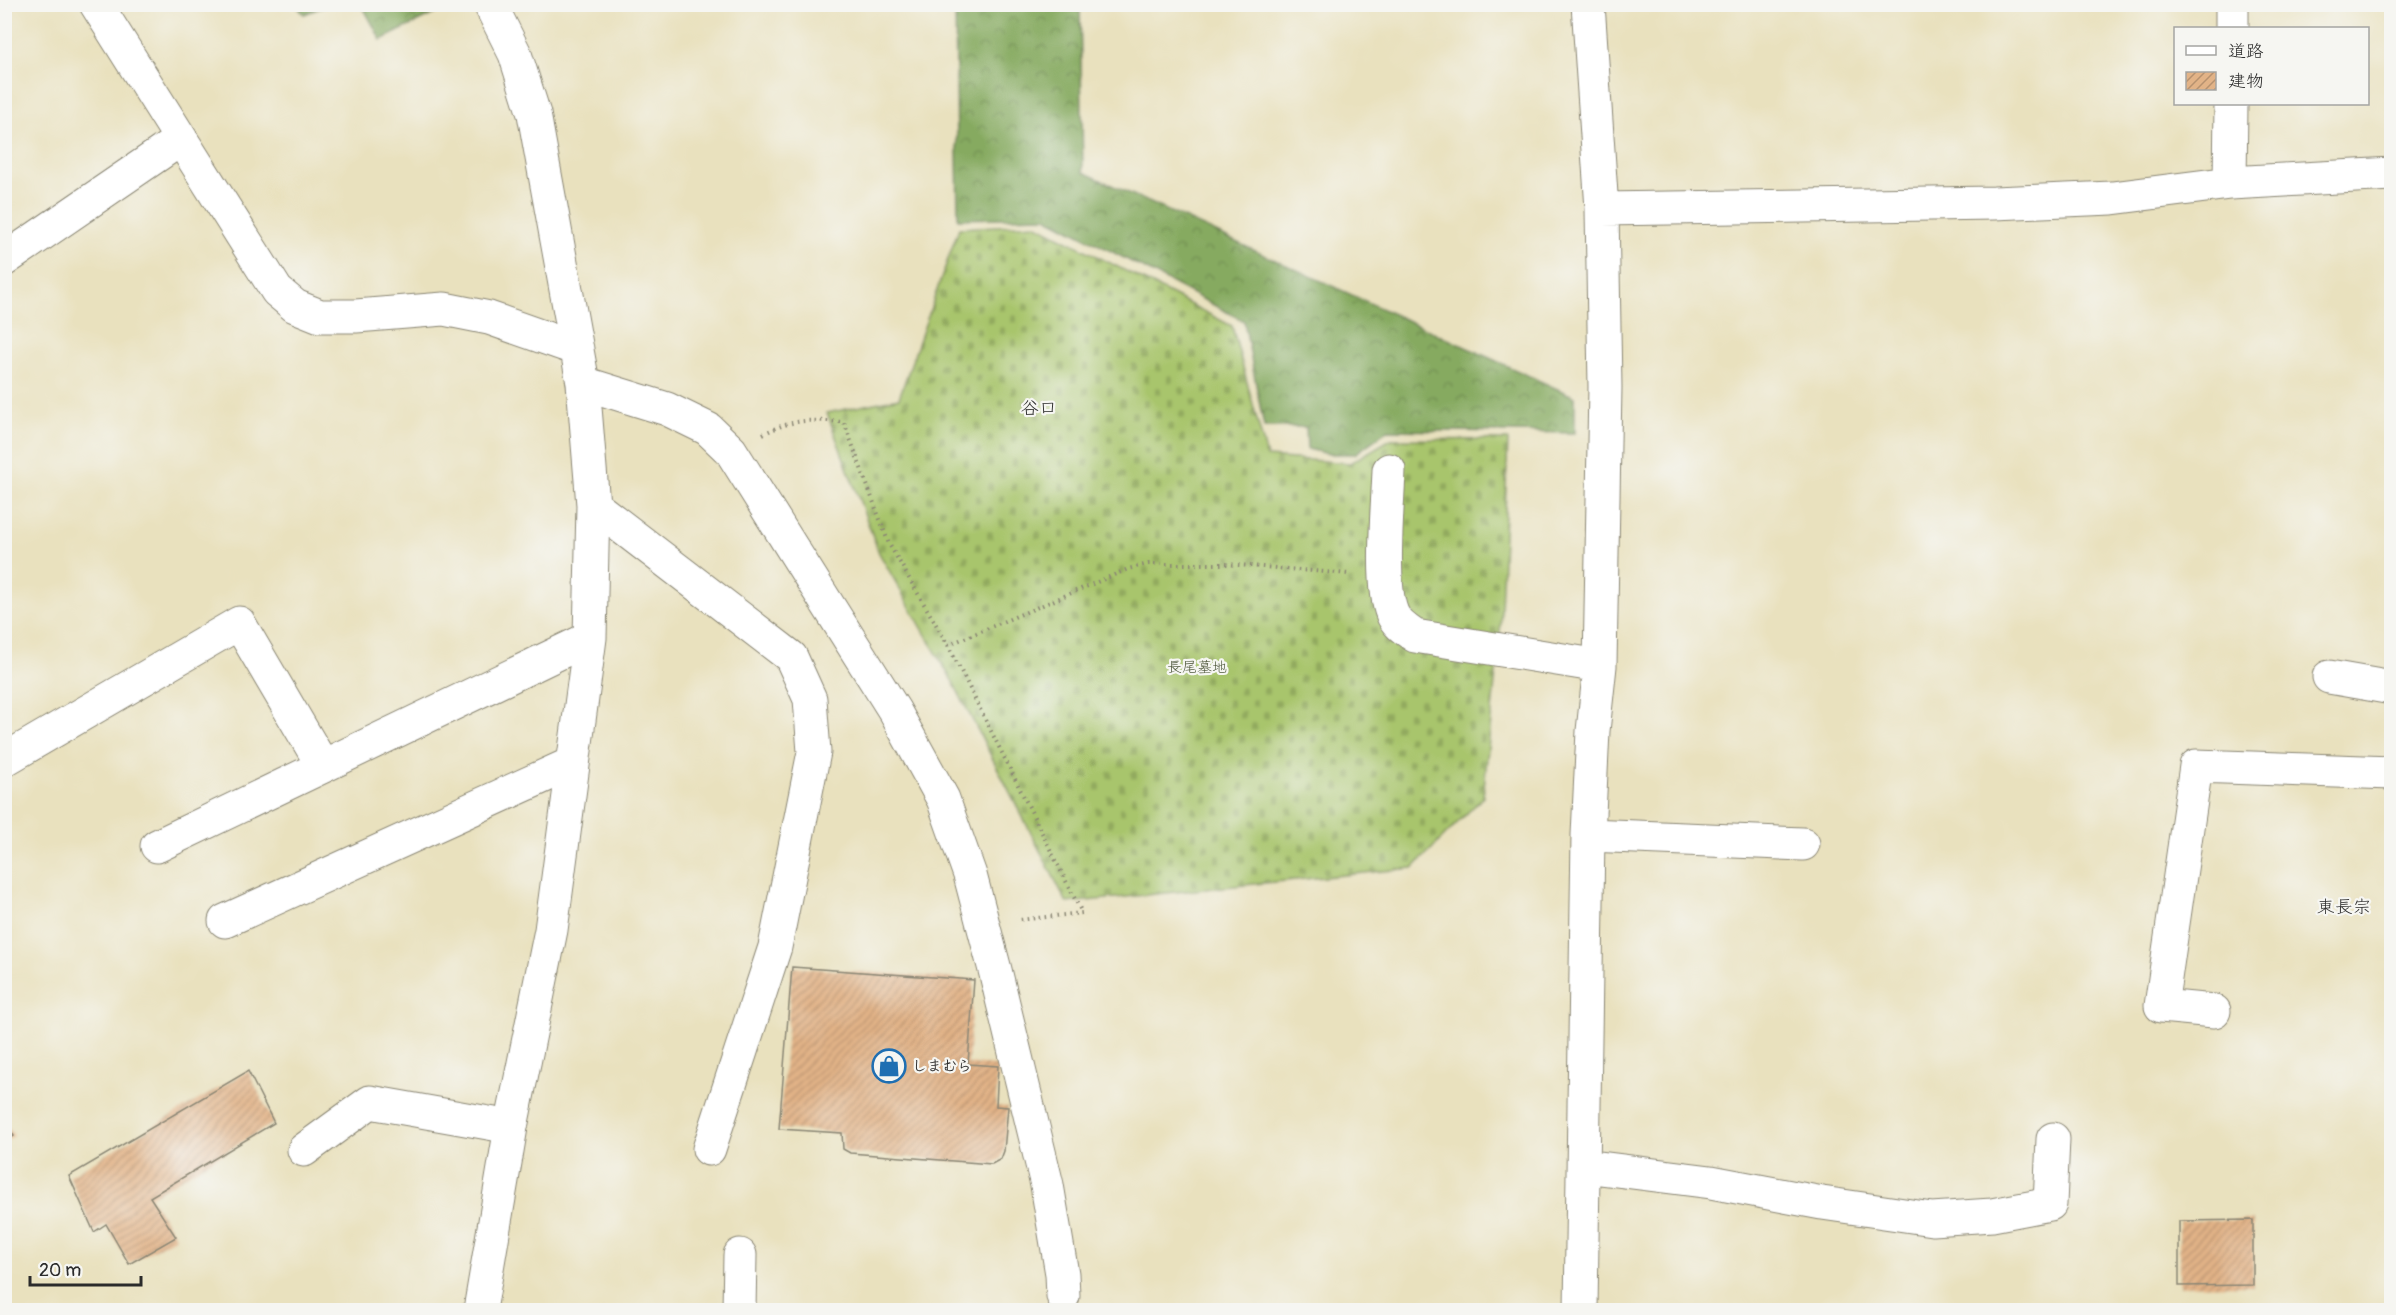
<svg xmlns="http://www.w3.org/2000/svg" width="2396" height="1315" font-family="Pangolin,'Klee One',sans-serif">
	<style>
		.forest { fill: url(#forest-crowns); stroke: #586a46; stroke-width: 1.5 }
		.cemetery { fill: url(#cemetery-stones); stroke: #6a784c; stroke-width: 1.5 }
		.building { fill: url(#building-hatch) }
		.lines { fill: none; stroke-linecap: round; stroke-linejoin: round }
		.minor-casing { stroke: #8a8674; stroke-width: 35 }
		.path { stroke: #8a8674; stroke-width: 4; stroke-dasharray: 1.5 4.5; stroke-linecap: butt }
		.minor { stroke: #fff; stroke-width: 33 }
		.labels { text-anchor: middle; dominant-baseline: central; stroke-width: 4.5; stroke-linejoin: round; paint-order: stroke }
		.park-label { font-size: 15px; fill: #50593e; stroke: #f6f6f2 }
		.poi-label { font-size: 15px; font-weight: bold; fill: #2b2b2b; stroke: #f6f6f2; text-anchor: start }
		.quarter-label { font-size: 18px; fill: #2b2b2b; stroke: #f6f6f2 }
	</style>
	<defs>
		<pattern id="forest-crowns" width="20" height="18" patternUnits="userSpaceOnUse" patternTransform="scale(1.5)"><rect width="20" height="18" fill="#86aa60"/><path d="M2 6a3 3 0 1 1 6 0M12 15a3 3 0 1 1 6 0" fill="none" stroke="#6e8b4f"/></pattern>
		<pattern id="cemetery-stones" width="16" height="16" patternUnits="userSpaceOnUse" patternTransform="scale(1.5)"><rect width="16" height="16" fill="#a8c56c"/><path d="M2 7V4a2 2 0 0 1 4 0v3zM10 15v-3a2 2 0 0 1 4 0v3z" fill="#91a95e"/></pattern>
		<pattern id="building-hatch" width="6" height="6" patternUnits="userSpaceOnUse" patternTransform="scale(1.5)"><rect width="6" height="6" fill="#e2b387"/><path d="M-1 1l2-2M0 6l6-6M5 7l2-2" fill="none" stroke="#b7926f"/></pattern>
	</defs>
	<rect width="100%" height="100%" fill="#f6f6f2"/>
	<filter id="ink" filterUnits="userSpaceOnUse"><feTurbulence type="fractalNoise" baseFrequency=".0167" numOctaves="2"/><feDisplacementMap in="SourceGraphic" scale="12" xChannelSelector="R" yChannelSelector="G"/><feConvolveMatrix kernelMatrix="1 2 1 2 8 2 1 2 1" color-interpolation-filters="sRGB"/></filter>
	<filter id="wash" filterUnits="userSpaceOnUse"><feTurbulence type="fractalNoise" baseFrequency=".008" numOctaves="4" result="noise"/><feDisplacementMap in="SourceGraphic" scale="24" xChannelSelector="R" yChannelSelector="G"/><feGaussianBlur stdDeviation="1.35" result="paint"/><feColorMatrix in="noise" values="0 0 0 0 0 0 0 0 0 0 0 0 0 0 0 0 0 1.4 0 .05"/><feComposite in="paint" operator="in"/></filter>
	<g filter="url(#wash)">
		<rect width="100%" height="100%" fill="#e9e1be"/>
		<!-- forest -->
		<path class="forest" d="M 296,5 L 328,5 L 304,14 Z
			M 362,5 L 452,5 L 381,40 Z
			M 955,5 L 1080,5 L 1083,172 L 1575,397 L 1575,433 L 1388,430 L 1355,454 L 1329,454 L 1307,449 L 1306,427 L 1264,427 L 1244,321 L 1046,217 L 958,219 Z"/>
		<!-- cemetery -->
		<path class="cemetery" d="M 1035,224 L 1232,326 L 1267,457 L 1350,463 L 1391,439 L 1508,440 L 1500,634 L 1483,797 L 1413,868 L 1067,903 L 954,684 L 879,553 L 827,413 L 899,398 L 959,228 Z"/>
		<g id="blocks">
			<!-- building -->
			<path class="building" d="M 792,967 L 974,980 L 968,1064 L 998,1066 L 996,1106 L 1008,1107 L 1004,1151 L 1001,1159 L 992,1164 L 850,1153 L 843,1149 L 842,1133 L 779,1129 Z
				M 248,1071 L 274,1123 L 150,1197 L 176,1237 L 129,1264 L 106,1224 L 94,1232 L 69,1176 Z
				M 4,1122 L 14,1136 L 4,1142 Z
				M 2253,1220 L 2253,1285 L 2179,1286 L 2179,1221 Z"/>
		</g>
	</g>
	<g filter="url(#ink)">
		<use href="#blocks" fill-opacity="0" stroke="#8a8674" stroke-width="1.5"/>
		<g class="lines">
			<defs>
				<path id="minor" d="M 96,4 L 181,139
					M 2232,28 L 2232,4
					M 2230,183 L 2231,104
					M 1602,209 L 1994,203 L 2112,198 L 2230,183 L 2392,174
					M 4,260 L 181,139 L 277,291 L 295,306 L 320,316 L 356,316 L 444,309 L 489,318 L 577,349
					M 583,383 L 667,409 L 708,429 L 731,451 L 894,710 L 943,799 L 970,875 L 995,970 L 1047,1185 L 1062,1274 L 1063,1296
					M 1389,470 C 1388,504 1380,584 1392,613 C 1396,624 1406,630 1415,636 L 1600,666
					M 593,505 L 791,657 L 810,699 L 814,752 L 775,947 L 709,1149
					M 2329,677 L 2392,688
					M 4,760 L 239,623 L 323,766
					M 1588,835 L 1803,844
					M 157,846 L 590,638
					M 225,921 L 573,763
					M 2214,1011 L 2161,1006 L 2196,766 L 2392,773
					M 304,1150 L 370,1102 L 511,1127
					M 1584,1166 L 1711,1182 L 1822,1203 L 1932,1219 L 1992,1215 L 2050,1204 L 2053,1139
					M 480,1310 L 511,1127 L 551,930 L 590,638 L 593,505 L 583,383 L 534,114 L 515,54 L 490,4
					M 739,1310 L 740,1255
					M 1581,1310 L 1588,835 L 1593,731 L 1600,666 L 1605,387 L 1602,209 L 1588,4"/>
			</defs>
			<!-- minor casing -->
			<use href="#minor" class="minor-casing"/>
			<!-- path -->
			<path class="path" d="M 763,434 C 795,418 810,420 844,422 L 889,544 L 948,645 L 1082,913 L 1019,920
				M 948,645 L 1128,569 L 1148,564 L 1226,564 L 1350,574"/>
			<!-- minor -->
			<use href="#minor" class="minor"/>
		</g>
	</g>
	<!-- icons -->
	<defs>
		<symbol id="shop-ring" viewBox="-11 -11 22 22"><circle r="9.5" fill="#f6f6f2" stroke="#1f6fb2" stroke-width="1.5"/><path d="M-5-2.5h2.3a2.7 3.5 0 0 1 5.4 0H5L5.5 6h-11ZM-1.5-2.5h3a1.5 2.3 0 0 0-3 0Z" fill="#1f6fb2"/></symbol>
	</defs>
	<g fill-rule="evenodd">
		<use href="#shop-ring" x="870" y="1047" width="38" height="38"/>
	</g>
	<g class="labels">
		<!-- park labels -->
		<g class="park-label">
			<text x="1197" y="667">長尾墓地</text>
		</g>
		<!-- poi labels -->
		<g class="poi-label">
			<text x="912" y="1066">しまむら</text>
		</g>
		<!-- quarter labels -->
		<g class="quarter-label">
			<text x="1039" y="408">谷口</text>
			<text x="2344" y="907">東長宗</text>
		</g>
	</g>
	<!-- margin -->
	<rect width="2396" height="1315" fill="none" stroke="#f6f6f2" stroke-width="24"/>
	<!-- legend -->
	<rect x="2174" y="27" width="195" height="78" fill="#f6f6f2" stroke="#a5a5a2" stroke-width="1.5"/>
	<rect x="2186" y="46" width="30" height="9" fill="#ffffff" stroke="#a5a5a2" stroke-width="1.5"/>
	<text x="2228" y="57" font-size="18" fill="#2b2b2b">道路</text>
	<rect x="2186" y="72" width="30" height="18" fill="url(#building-hatch)" stroke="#a5a5a2" stroke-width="1.5"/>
	<text x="2228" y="87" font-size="18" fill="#2b2b2b">建物</text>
	<!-- scale -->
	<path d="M30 1276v9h111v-9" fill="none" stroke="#2b2b2b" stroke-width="3"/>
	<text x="39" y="1276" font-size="18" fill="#2b2b2b" stroke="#f6f6f2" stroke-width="4.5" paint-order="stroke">20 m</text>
</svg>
